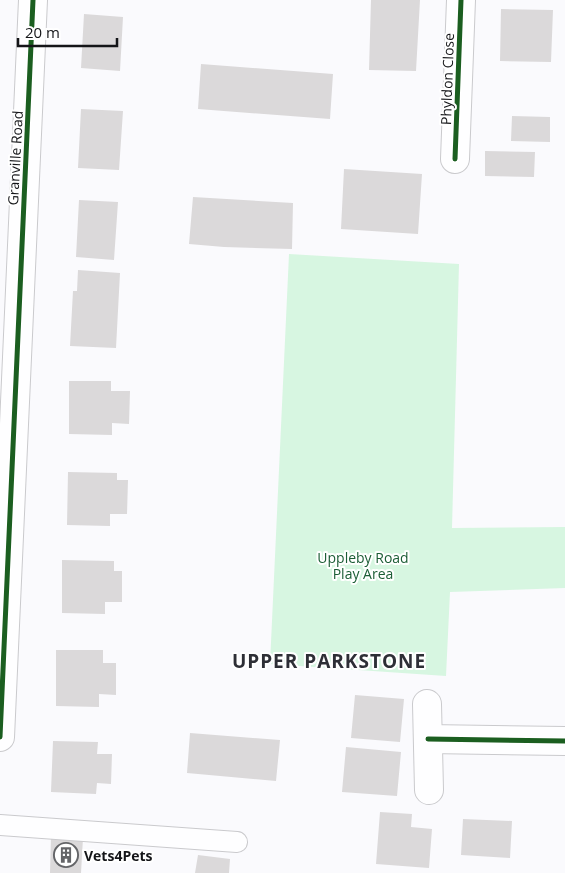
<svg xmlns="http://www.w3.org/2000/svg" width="565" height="873" font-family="'Open Sans',sans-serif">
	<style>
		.green { fill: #d7f6e1 }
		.building { fill: #dbd9da }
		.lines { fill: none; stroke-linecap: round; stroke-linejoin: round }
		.lane-casing { stroke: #cacacd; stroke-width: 22 }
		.street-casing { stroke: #cacacd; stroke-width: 30 }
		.lane { stroke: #fefeff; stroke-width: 20 }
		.street { stroke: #fefeff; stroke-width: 28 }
		.cycleway-casing { stroke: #fff; stroke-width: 8 }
		.cycleway { stroke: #1b5e20; stroke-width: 5 }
		.labels { text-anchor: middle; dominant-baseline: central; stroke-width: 4; stroke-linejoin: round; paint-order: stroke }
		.street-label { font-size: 14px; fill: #141518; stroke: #fff }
		.park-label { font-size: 14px; fill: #1b5d35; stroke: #fff }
		.poi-label { font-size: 14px; font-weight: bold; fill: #141518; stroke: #fff; text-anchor: start }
		.district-label { font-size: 19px; font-weight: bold; letter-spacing: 1px; fill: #2e2f36; stroke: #fff }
	</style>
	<rect width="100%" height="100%" fill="#fafafd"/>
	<!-- green -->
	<path class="green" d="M 289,254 L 459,264 L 452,528 L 565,527 L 565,588 L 450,592 L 446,676 L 270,664 Z"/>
	<!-- building -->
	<path class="building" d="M 371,0 L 420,0 L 416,71 L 369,70 Z
		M 501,9 L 553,10 L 551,62 L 500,61 Z
		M 84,14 L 123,17 L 120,71 L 81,68 Z
		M 201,64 L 333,74 L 330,119 L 198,109 Z
		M 81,109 L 123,111 L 119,170 L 78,168 Z
		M 512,116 L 550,117 L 550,142 L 511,141 Z
		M 485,151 L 535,152 L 534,177 L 485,176 Z
		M 344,169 L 422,174 L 418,234 L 341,229 Z
		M 193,197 L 293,203 L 292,249 L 224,247 L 189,244 Z
		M 79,200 L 118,202 L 114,260 L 76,257 Z
		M 78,270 L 120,273 L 116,348 L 70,346 L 73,291 L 77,291 Z
		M 69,381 L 111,381 L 111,391 L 130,391 L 129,424 L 112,423 L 112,435 L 69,434 Z
		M 68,472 L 117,473 L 117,480 L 128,480 L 127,514 L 110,514 L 110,526 L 67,525 Z
		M 62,560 L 114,561 L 114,571 L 122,571 L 122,602 L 105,602 L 105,614 L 62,613 Z
		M 56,650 L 103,650 L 103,663 L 116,663 L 116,695 L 99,694 L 99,707 L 56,706 Z
		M 355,695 L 404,699 L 400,742 L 351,738 Z
		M 190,733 L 280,740 L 276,781 L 187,773 Z
		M 53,741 L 98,742 L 97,754 L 112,754 L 111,784 L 97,783 L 96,794 L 51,792 Z
		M 346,747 L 401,752 L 397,796 L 342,792 Z
		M 380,812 L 412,814 L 411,827 L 432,829 L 429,868 L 376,864 Z
		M 463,819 L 512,821 L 510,858 L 461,855 Z
		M 51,836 L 83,838 L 81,873 L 50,873 Z
		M 198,855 L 230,859 L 229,873 L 195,873 Z"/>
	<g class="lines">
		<defs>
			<path id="lane" d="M 0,825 L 237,842"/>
			<path id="street" d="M 455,159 L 461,0
				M 427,704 L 429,790
				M 0,737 L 33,0
				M 428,739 L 565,741"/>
		</defs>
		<!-- lane casing -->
		<use href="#lane" class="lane-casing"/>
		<!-- street casing -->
		<use href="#street" class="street-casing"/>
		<!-- lane -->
		<use href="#lane" class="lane"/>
		<!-- street -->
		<use href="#street" class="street"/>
		<defs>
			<path id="cycleway" d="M 455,159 L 461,0
				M 0,737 L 33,0
				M 428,739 L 565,741"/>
		</defs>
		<!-- cycleway casing -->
		<use href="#cycleway" class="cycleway-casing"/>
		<!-- cycleway -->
		<use href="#cycleway" class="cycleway"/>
	</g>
	<!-- icons -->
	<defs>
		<symbol id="building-ring" viewBox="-11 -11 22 22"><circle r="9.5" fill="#fff" stroke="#646568" stroke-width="1.5"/><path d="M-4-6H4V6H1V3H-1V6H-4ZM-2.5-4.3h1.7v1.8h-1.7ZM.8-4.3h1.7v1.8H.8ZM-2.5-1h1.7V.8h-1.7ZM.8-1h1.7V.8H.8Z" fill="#646568"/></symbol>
	</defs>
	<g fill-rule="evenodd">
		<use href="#building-ring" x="52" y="841" width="28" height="28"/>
	</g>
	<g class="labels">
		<!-- street labels -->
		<g class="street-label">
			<text transform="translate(447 79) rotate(-88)">Phyldon Close</text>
			<text transform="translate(15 158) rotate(-87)">Granville Road</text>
		</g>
		<!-- park labels -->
		<g class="park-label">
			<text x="363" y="557">Uppleby Road<tspan x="363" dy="16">Play Area</tspan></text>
		</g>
		<!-- poi labels -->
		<g class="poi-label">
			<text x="84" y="855">Vets4Pets</text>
		</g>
		<!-- district labels -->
		<g class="district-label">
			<text x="329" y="661">UPPER PARKSTONE</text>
		</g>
	</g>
	<!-- scale -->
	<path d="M18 38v8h99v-8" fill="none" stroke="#141518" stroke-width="2.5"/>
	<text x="25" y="38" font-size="15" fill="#141518" stroke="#ffffff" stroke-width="4" paint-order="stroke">20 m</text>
</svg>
